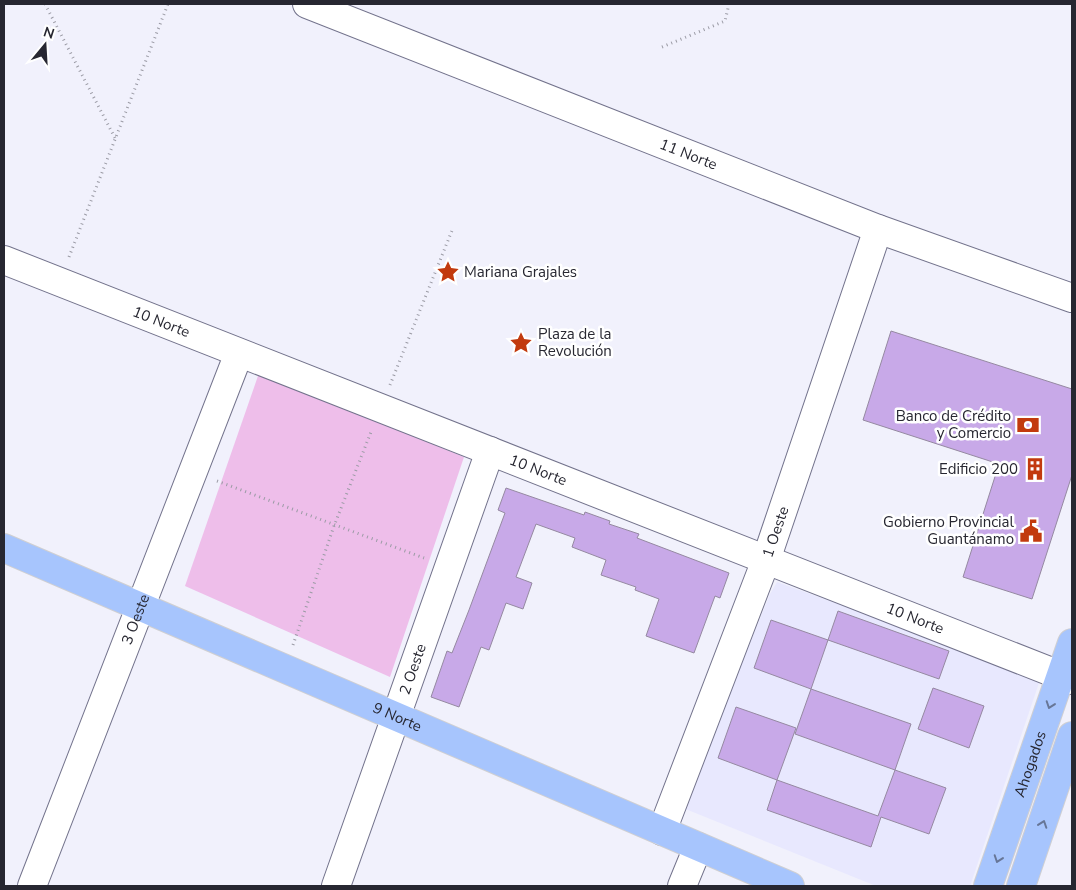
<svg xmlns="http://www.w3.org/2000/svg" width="1076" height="890" font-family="'Nunito Sans',sans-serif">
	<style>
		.built { fill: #e8e8fe }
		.green { fill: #eebeea }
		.building { fill: #c8a9e8; stroke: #9589a1 }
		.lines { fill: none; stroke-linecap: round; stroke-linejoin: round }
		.minor-casing { stroke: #73738c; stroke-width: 30 }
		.major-casing { stroke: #cfcfd2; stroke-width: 30 }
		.path { stroke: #9b9ba5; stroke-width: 3; stroke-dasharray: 1 4; stroke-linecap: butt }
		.minor { stroke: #fff; stroke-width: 28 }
		.major { stroke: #a7c5fd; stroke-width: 28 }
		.oneway { stroke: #677697 }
		.labels { text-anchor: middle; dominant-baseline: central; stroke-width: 5; stroke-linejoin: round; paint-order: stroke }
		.street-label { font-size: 15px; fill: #272731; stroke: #fff }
		.poi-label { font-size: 15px; fill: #272731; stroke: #fff; text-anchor: end }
	</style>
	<rect width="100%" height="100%" fill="#f1f1fc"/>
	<!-- built -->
	<path class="built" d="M 777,582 L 1041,677 L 970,886 L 876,886 L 683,808 L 770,594 Z"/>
	<!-- green -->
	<path class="green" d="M 259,373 L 464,457 L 390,677 L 185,586 Z"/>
	<!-- building -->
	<path class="building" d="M 891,331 L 1072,389 L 1072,475 L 1032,599 L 963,577 L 999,464 L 863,420 Z
		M 506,488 L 584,515 L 585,512 L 610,521 L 609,524 L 639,534 L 637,538 L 729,573 L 720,598 L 715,596 L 694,653 L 646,636 L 659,599 L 635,590 L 636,587 L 601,575 L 606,560 L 572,547 L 575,538 L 536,524 L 516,577 L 532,583 L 523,609 L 506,603 L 489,650 L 481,647 L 459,707 L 431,697 L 447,651 L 452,653 L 469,610 L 505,513 L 498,510 Z
		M 838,611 L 949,651 L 939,679 L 828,640 Z
		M 771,620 L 828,640 L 811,689 L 754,668 Z
		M 933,688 L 984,706 L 969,748 L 918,729 Z
		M 811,689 L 911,724 L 895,770 L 795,734 Z
		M 736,707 L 796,728 L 777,780 L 718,758 Z
		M 895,770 L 946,788 L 929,834 L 881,817 L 871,847 L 767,810 L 777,780 L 878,816 Z"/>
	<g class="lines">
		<defs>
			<g id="minor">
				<path id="s1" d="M 307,4 L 878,229 L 1072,298"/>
				<path id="s2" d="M 4,260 L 1072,680"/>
				<path id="s3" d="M 662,831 L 766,560 L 878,229"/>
				<path id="s4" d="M 32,886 L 239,353"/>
				<path id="s5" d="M 336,886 L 490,451"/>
				<path d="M 682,886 L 698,847"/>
			</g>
			<g id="major">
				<path id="s6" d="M 4,548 L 790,886"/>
				<path id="s7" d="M 988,886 L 1072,643"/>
				<path d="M 1021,886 L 1072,736"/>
			</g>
		</defs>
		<!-- minor casing -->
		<use href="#minor" class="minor-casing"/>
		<!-- major casing -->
		<use href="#major" class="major-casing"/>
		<!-- path -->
		<path class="path" d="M 45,4 L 115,138
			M 662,47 L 725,21 L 729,4
			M 69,257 L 168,4
			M 390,385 L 453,228
			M 217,481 L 424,558
			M 293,645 L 334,526 L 371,432"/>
		<!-- minor -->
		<use href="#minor" class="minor"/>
		<!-- major -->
		<use href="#major" class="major"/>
	</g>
	<!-- one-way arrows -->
	<defs><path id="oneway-chevron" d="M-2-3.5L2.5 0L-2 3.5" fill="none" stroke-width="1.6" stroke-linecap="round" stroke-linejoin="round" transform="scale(1.25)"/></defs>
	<g class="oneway">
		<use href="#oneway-chevron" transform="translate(1050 705) rotate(109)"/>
		<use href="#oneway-chevron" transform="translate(1043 824) rotate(-71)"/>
		<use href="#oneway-chevron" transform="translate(998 859) rotate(109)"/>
	</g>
	<!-- icons -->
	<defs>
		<symbol id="sight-bare" viewBox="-9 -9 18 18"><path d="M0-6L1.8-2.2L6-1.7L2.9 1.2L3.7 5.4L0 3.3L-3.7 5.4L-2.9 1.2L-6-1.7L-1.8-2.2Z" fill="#c23a0e" stroke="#fff" stroke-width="2.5" paint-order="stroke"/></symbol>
		<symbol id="bank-bare" viewBox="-9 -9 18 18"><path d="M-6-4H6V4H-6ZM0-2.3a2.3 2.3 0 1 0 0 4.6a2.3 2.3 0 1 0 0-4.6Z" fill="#c23a0e" stroke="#fff" stroke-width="2.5" paint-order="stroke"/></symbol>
		<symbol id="building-bare" viewBox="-9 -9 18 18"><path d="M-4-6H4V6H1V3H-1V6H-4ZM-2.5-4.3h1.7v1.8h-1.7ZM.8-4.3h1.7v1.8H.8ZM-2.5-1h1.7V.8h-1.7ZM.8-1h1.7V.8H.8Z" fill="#c23a0e" stroke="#fff" stroke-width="2.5" paint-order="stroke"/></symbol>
		<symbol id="civic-bare" viewBox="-9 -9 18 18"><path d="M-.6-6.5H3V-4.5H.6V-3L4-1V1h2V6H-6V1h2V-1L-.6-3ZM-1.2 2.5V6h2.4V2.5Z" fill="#c23a0e" stroke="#fff" stroke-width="2.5" paint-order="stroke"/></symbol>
	</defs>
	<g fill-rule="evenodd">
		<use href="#sight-bare" x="432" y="256" width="32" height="32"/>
		<use href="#sight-bare" x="505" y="327" width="32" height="32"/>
		<use href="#bank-bare" x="1012" y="409" width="32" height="32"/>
		<use href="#building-bare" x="1019" y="453" width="32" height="32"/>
		<use href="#civic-bare" x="1015" y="515" width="32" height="32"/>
	</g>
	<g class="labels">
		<!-- street labels -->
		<g class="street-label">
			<text stroke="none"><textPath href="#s1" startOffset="410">11 Norte</textPath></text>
			<text stroke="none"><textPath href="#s2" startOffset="169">10 Norte</textPath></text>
			<text stroke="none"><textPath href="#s2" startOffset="574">10 Norte</textPath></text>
			<text stroke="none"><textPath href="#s3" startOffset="320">1 Oeste</textPath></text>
			<text stroke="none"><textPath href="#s2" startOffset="979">10 Norte</textPath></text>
			<text stroke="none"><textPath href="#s4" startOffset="286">3 Oeste</textPath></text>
			<text stroke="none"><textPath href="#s5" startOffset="230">2 Oeste</textPath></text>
			<text stroke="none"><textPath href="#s6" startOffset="428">9 Norte</textPath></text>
			<text stroke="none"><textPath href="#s7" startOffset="129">Ahogados</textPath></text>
		</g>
		<!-- poi labels -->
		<g class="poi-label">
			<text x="464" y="272" text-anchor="start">Mariana Grajales</text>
			<text x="538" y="334" text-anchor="start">Plaza de la<tspan x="538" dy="17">Revolución</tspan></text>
			<text x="1011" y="416">Banco de Crédito<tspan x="1011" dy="17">y Comercio</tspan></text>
			<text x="1018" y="469">Edificio 200</text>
			<text x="1014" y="522">Gobierno Provincial<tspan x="1014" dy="17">Guantánamo</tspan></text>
		</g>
	</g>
	<!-- border -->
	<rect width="1076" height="890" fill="none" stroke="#272731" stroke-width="10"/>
	<!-- north arrow -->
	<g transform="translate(45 45) rotate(18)" stroke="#ffffff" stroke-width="4" paint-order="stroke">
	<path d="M0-4L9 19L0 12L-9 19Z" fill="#272731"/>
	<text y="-8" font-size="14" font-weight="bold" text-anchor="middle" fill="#272731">N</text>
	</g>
</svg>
